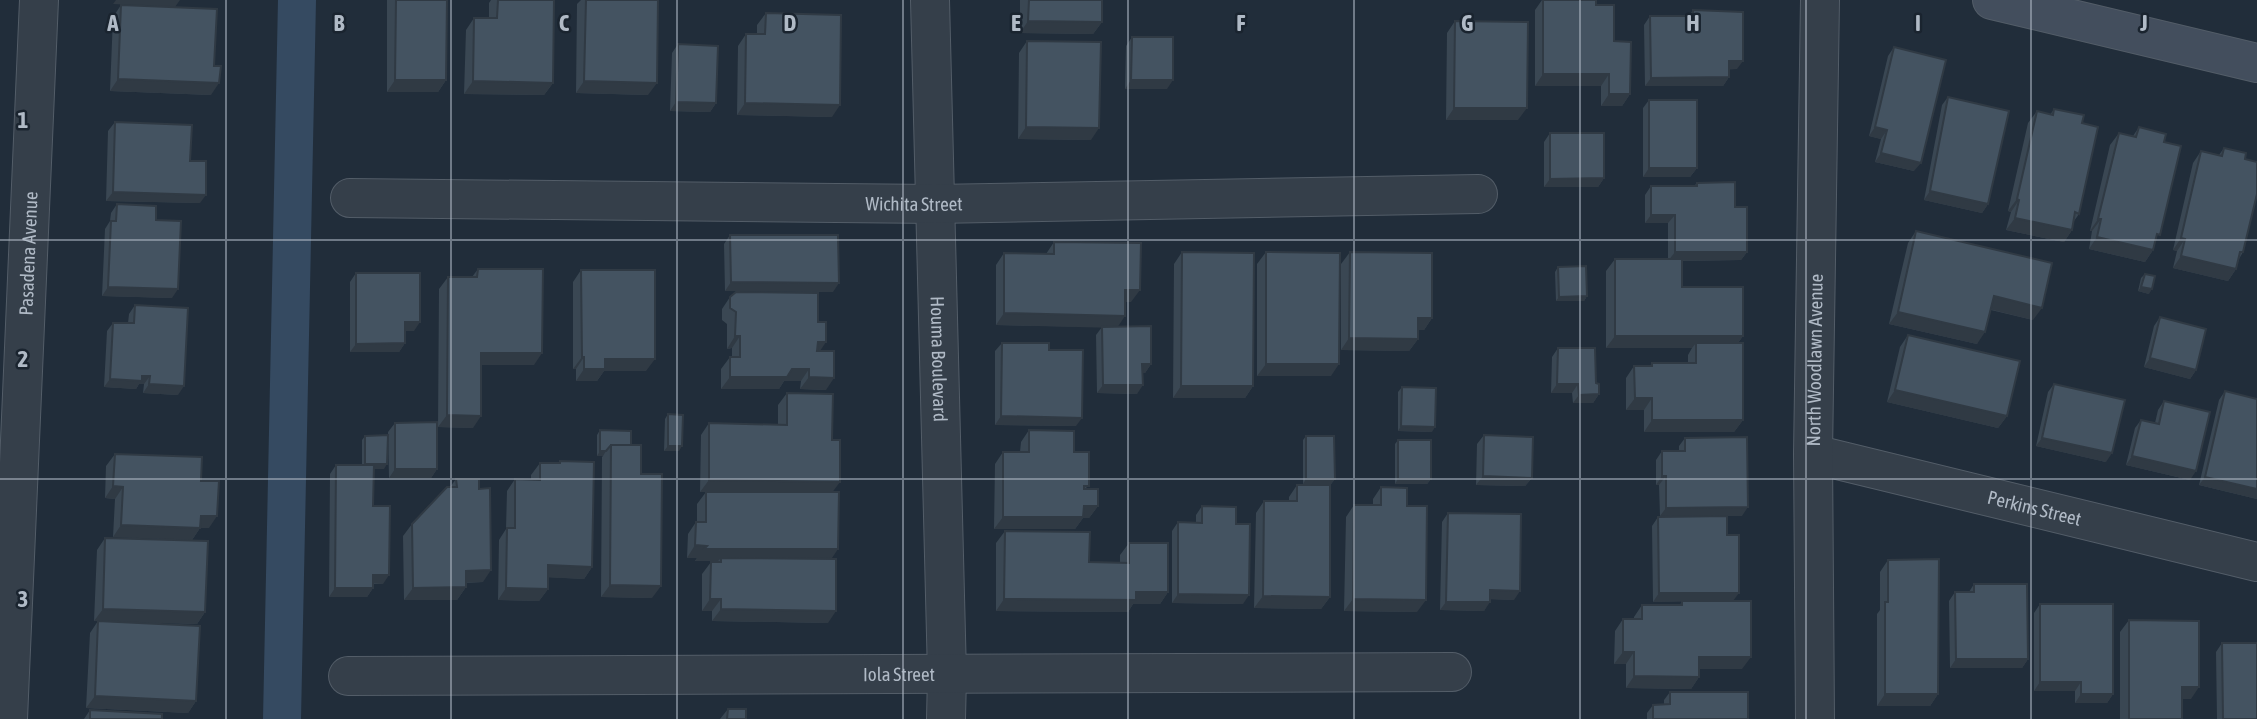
<svg xmlns="http://www.w3.org/2000/svg" width="2257" height="719" font-family="'Asap Condensed',sans-serif">
	<style>
		.lines { fill: none; stroke-linecap: round; stroke-linejoin: round }
		.canal { stroke: #354a61; stroke-width: 38 }
		.minor-casing { stroke: #535d68; stroke-width: 40 }
		.secondary-casing { stroke: #535d68; stroke-width: 40 }
		.minor { stroke: #353f4a; stroke-width: 38 }
		.secondary { stroke: #434e5d; stroke-width: 38 }
		.wall { fill: #3a4753 }
		.shaded-wall { fill: #303a44 }
		.building { fill: #445361; stroke: #303a44; stroke-width: 2 }
		.grid { fill: none; stroke: #b0bac6; stroke-width: 2; stroke-opacity: 0.55 }
		.labels { text-anchor: middle; dominant-baseline: central; stroke-width: 5; stroke-linejoin: round; paint-order: stroke }
		.street-label { font-size: 19px; fill: #b0bac6; stroke: #1a242f }
		.grid-label { font-size: 23px; text-anchor: middle; font-weight: bold; fill: #b0bac6; stroke: #1a242f; stroke-width: 5; stroke-linejoin: round; paint-order: stroke }
	</style>
	<rect width="100%" height="100%" fill="#212d3a"/>
	<g class="lines">
		<!-- canal -->
		<path class="canal" d="M 282,719 L 297,0"/>
		<defs>
			<g id="minor">
				<path id="s1" d="M 930,0 L 947,675 L 946,719"/>
				<path id="s2" d="M 350,198 L 935,204 L 1478,194"/>
				<path id="s3" d="M 1813,454 L 2257,562"/>
				<path id="s4" d="M 348,676 L 1452,672"/>
				<path id="s5" d="M 8,719 L 39,0"/>
				<path id="s6" d="M 1815,719 L 1813,454 L 1820,0"/>
			</g>
			<path id="secondary" d="M 1992,0 L 2257,63"/>
		</defs>
		<!-- minor casing -->
		<use href="#minor" class="minor-casing"/>
		<!-- secondary casing -->
		<use href="#secondary" class="secondary-casing"/>
		<!-- minor -->
		<use href="#minor" class="minor"/>
		<!-- secondary -->
		<use href="#secondary" class="secondary"/>
	</g>
	<!-- wall -->
	<path class="wall" d="M 387,0 L 447,0 L 446,80 L 438,92 L 387,92 Z
		M 491,0 L 554,0 L 553,83 L 544,95 L 464,94 L 466,30 L 474,18 L 489,18 L 489,3 Z
		M 581,0 L 658,0 L 648,95 L 576,93 L 577,4 Z
		M 1020,0 L 1102,0 L 1102,22 L 1093,34 L 1020,33 Z
		M 1542,0 L 1596,0 L 1596,5 L 1614,41 L 1630,94 L 1622,106 L 1601,106 L 1601,86 L 1535,86 L 1535,10 Z
		M 121,5 L 211,95 L 110,91 L 113,17 Z
		M 1693,10 L 1737,69 L 1729,69 L 1729,77 L 1723,86 L 1645,86 L 1644,25 L 1650,16 L 1689,16 Z
		M 766,13 L 832,117 L 737,115 L 738,46 L 746,34 L 757,34 L 757,25 Z
		M 1455,21 L 1518,120 L 1446,120 L 1447,33 Z
		M 1132,37 L 1167,89 L 1125,89 L 1126,46 Z
		M 1027,41 L 1091,140 L 1018,139 L 1019,53 Z
		M 678,44 L 716,103 L 710,112 L 670,111 L 672,53 Z
		M 1894,47 L 1914,171 L 1875,162 L 1881,139 L 1869,136 L 1888,56 Z
		M 1948,97 L 1988,204 L 1982,213 L 1924,200 L 1942,105 Z
		M 1649,100 L 1697,168 L 1690,177 L 1643,177 L 1643,108 Z
		M 2054,109 L 2082,123 L 2079,214 L 2074,221 L 2072,230 L 2064,242 L 2006,230 L 2011,212 L 2008,211 L 2028,123 L 2037,111 L 2050,115 Z
		M 115,122 L 190,161 L 200,203 L 106,201 L 108,131 Z
		M 2139,127 L 2164,142 L 2155,241 L 2153,250 L 2145,262 L 2089,249 L 2092,231 L 2090,231 L 2110,145 L 2119,133 L 2133,136 Z
		M 1550,133 L 1604,178 L 1598,187 L 1544,187 L 1544,142 Z
		M 2224,148 L 2245,159 L 2243,252 L 2239,259 L 2236,269 L 2228,281 L 2173,268 L 2177,251 L 2173,250 L 2193,163 L 2201,151 L 2219,155 Z
		M 1697,183 L 1735,207 L 1747,252 L 1741,260 L 1682,261 L 1682,287 L 1743,336 L 1738,343 L 1743,420 L 1734,432 L 1644,432 L 1644,410 L 1626,410 L 1626,378 L 1634,366 L 1650,366 L 1652,363 L 1688,363 L 1688,355 L 1692,348 L 1606,348 L 1606,271 L 1615,259 L 1668,259 L 1668,223 L 1645,223 L 1645,195 L 1651,186 L 1694,186 Z
		M 117,204 L 156,220 L 172,298 L 102,296 L 105,229 L 110,221 L 111,213 Z
		M 1916,231 L 2033,320 L 1991,310 L 1977,344 L 1889,324 L 1908,243 Z
		M 730,235 L 833,292 L 725,291 L 724,244 Z
		M 1054,242 L 1131,302 L 1125,302 L 1117,327 L 1151,364 L 1145,373 L 1142,372 L 1137,394 L 1097,393 L 1096,335 L 1102,327 L 996,325 L 996,265 L 1004,253 L 1046,254 Z
		M 1182,252 L 1253,386 L 1245,398 L 1173,398 L 1174,264 Z
		M 1266,252 L 1331,376 L 1257,376 L 1257,264 Z
		M 1350,252 L 1432,318 L 1424,330 L 1418,330 L 1418,339 L 1409,351 L 1341,350 L 1341,264 Z
		M 1558,267 L 1587,296 L 1584,301 L 1556,301 L 1555,272 Z
		M 478,269 L 534,365 L 481,365 L 473,428 L 438,427 L 439,289 L 448,277 L 472,277 Z
		M 581,270 L 646,371 L 604,371 L 597,381 L 576,381 L 576,369 L 573,369 L 573,282 Z
		M 356,273 L 414,331 L 405,331 L 405,343 L 399,352 L 350,352 L 350,282 Z
		M 2145,274 L 2149,294 L 2138,291 L 2141,278 Z
		M 730,297 L 818,322 L 820,351 L 826,390 L 800,389 L 801,381 L 784,381 L 779,389 L 721,389 L 721,369 L 730,357 L 732,357 L 732,348 L 727,349 L 727,324 L 722,320 L 722,309 Z
		M 135,305 L 178,395 L 143,393 L 144,384 L 139,384 L 136,389 L 104,387 L 107,331 L 113,323 L 128,323 L 129,314 Z
		M 2160,317 L 2196,370 L 2190,379 L 2144,367 L 2154,326 Z
		M 1908,335 L 2007,416 L 1998,428 L 1887,402 L 1900,347 Z
		M 1002,343 L 1076,426 L 995,425 L 995,351 Z
		M 1558,348 L 1596,383 L 1599,394 L 1593,403 L 1573,403 L 1572,393 L 1551,393 L 1552,357 Z
		M 2054,384 L 2106,462 L 2036,446 L 2048,392 Z
		M 1402,387 L 1432,432 L 1398,431 L 1398,392 Z
		M 2225,391 L 2257,399 L 2257,499 L 2199,485 L 2219,400 Z
		M 787,393 L 833,492 L 832,559 L 828,623 L 712,621 L 712,611 L 702,611 L 702,574 L 711,562 L 718,562 L 718,561 L 695,561 L 697,558 L 687,558 L 688,534 L 696,522 L 697,522 L 697,504 L 706,492 L 700,492 L 701,435 L 709,423 L 778,425 L 778,405 Z
		M 2164,401 L 2190,480 L 2126,465 L 2135,428 L 2141,420 L 2155,423 L 2158,410 Z
		M 668,414 L 679,451 L 664,451 L 665,419 Z
		M 395,423 L 437,469 L 431,478 L 389,478 L 388,432 Z
		M 600,430 L 631,445 L 641,474 L 652,598 L 601,597 L 602,457 L 603,456 L 597,456 L 597,435 Z
		M 1029,430 L 1074,452 L 1087,489 L 1098,506 L 1089,518 L 1083,518 L 1075,529 L 994,529 L 995,464 L 1003,452 L 1020,452 L 1021,442 Z
		M 1484,435 L 1532,478 L 1525,486 L 1476,485 L 1477,444 Z
		M 365,436 L 384,469 L 374,469 L 373,506 L 383,584 L 373,584 L 373,588 L 367,597 L 329,597 L 330,474 L 336,465 L 362,465 L 362,440 Z
		M 1306,436 L 1335,479 L 1331,484 L 1303,484 L 1303,440 Z
		M 1685,438 L 1742,516 L 1660,516 L 1659,485 L 1656,485 L 1656,460 L 1662,451 L 1679,451 L 1679,446 Z
		M 1398,440 L 1431,479 L 1427,484 L 1395,484 L 1395,444 Z
		M 115,454 L 201,481 L 209,528 L 200,528 L 192,540 L 113,537 L 115,499 L 105,498 L 106,466 Z
		M 560,461 L 592,567 L 584,579 L 548,577 L 548,589 L 539,601 L 498,600 L 499,540 L 506,529 L 507,491 L 515,479 L 531,479 L 531,475 L 540,463 L 559,463 Z
		M 456,479 L 483,582 L 466,583 L 466,587 L 457,600 L 404,600 L 403,536 L 412,524 L 450,487 Z
		M 1297,485 L 1330,597 L 1321,609 L 1254,608 L 1256,513 L 1264,501 L 1289,501 L 1289,497 Z
		M 1381,487 L 1407,506 L 1417,612 L 1344,611 L 1346,517 L 1354,505 L 1373,505 L 1373,499 Z
		M 1202,506 L 1236,524 L 1243,604 L 1172,603 L 1172,531 L 1178,522 L 1196,523 L 1196,515 Z
		M 1448,513 L 1514,600 L 1490,599 L 1484,611 L 1440,610 L 1442,522 Z
		M 1658,517 L 1727,535 L 1733,601 L 1742,669 L 1699,669 L 1699,677 L 1691,689 L 1626,688 L 1626,664 L 1614,664 L 1615,631 L 1623,619 L 1634,619 L 1634,617 L 1642,605 L 1680,605 L 1682,601 L 1653,602 L 1652,526 Z
		M 1005,531 L 1089,562 L 1120,563 L 1120,555 L 1129,543 L 1168,592 L 1160,604 L 1133,604 L 1128,612 L 996,611 L 996,543 Z
		M 105,538 L 205,612 L 197,624 L 94,621 L 97,550 Z
		M 1888,560 L 1938,694 L 1930,706 L 1877,706 L 1877,614 L 1880,610 L 1880,572 Z
		M 1974,584 L 2028,659 L 2022,668 L 1950,668 L 1949,601 L 1955,592 L 1969,592 Z
		M 2040,604 L 2113,694 L 2107,703 L 2075,703 L 2075,691 L 2034,691 L 2034,613 Z
		M 2129,620 L 2191,699 L 2182,699 L 2182,719 L 2120,719 L 2120,632 Z
		M 98,621 L 196,701 L 188,713 L 86,708 L 90,633 Z
		M 2222,643 L 2257,719 L 2217,719 L 2216,652 Z
		M 1670,692 L 1748,719 L 1647,719 L 1647,713 L 1653,705 L 1664,704 L 1664,700 Z
		M 728,709 L 746,719 L 720,719 Z
		M 90,710 L 162,719 L 84,719 Z"/>
	<!-- shaded-wall -->
	<path class="shaded-wall" d="M 116,0 L 180,0 L 175,7 L 113,4 Z
		M 1028,21 L 1102,22 L 1093,34 L 1020,33 Z
		M 1729,61 L 1743,61 L 1737,69 L 1723,70 Z
		M 1543,74 L 1609,74 L 1601,86 L 1535,86 Z
		M 1729,77 L 1723,86 L 1645,86 L 1651,78 Z
		M 118,79 L 219,83 L 211,95 L 110,91 Z
		M 395,80 L 446,80 L 438,92 L 387,92 Z
		M 1131,80 L 1173,80 L 1167,89 L 1125,89 Z
		M 473,81 L 553,83 L 544,95 L 464,94 Z
		M 584,81 L 657,83 L 648,95 L 576,93 Z
		M 1609,94 L 1630,94 L 1622,106 L 1601,106 Z
		M 676,102 L 716,103 L 710,112 L 670,111 Z
		M 745,103 L 840,105 L 832,117 L 737,115 Z
		M 1454,108 L 1527,108 L 1518,120 L 1446,120 Z
		M 1026,127 L 1099,128 L 1091,140 L 1018,139 Z
		M 1875,127 L 1887,130 L 1881,139 L 1869,136 Z
		M 1881,153 L 1921,163 L 1914,171 L 1875,162 Z
		M 1649,168 L 1697,168 L 1690,177 L 1643,177 Z
		M 1604,178 L 1598,187 L 1544,187 L 1550,179 Z
		M 1930,191 L 1988,204 L 1982,213 L 1924,200 Z
		M 113,192 L 206,195 L 200,203 L 106,201 Z
		M 2017,199 L 2019,200 L 2011,212 L 2008,211 Z
		M 1651,215 L 1675,215 L 1668,223 L 1645,223 Z
		M 2015,218 L 2072,230 L 2064,242 L 2006,230 Z
		M 2098,219 L 2101,219 L 2092,231 L 2090,231 Z
		M 2097,237 L 2153,250 L 2145,262 L 2089,249 Z
		M 2181,238 L 2185,239 L 2177,251 L 2173,250 Z
		M 1675,252 L 1747,252 L 1741,260 L 1668,261 Z
		M 2181,256 L 2236,269 L 2228,281 L 2173,268 Z
		M 731,282 L 839,283 L 833,292 L 725,291 Z
		M 108,287 L 178,289 L 172,298 L 102,296 Z
		M 2141,287 L 2152,289 L 2149,294 L 2138,291 Z
		M 1125,290 L 1140,290 L 1131,302 L 1116,302 Z
		M 1587,296 L 1584,301 L 1556,301 L 1559,297 Z
		M 1994,296 L 2042,308 L 2033,320 L 1985,308 Z
		M 1898,312 L 1985,332 L 1977,344 L 1889,324 Z
		M 1004,313 L 1125,316 L 1117,328 L 996,325 Z
		M 1418,318 L 1432,318 L 1424,330 L 1409,330 Z
		M 405,322 L 420,322 L 414,331 L 399,331 Z
		M 735,336 L 740,336 L 732,348 L 727,349 Z
		M 1615,336 L 1743,336 L 1734,348 L 1696,343 L 1692,348 L 1606,348 Z
		M 1349,338 L 1418,339 L 1409,351 L 1341,350 Z
		M 818,342 L 826,342 L 818,354 Z
		M 405,343 L 399,352 L 350,352 L 356,344 Z
		M 481,353 L 542,353 L 534,365 L 473,365 Z
		M 582,357 L 584,357 L 576,369 L 573,369 Z
		M 2150,358 L 2196,370 L 2190,379 L 2144,367 Z
		M 605,359 L 655,359 L 646,371 L 604,371 L 597,381 L 576,381 L 584,369 Z
		M 1142,364 L 1151,364 L 1145,373 L 1136,372 Z
		M 1266,364 L 1339,364 L 1331,376 L 1257,376 Z
		M 792,369 L 809,369 L 801,381 L 784,381 L 779,389 L 721,389 L 730,377 Z
		M 142,376 L 150,376 L 144,384 L 139,384 L 136,389 L 104,387 L 110,379 Z
		M 809,377 L 834,378 L 826,390 L 800,389 Z
		M 149,384 L 184,386 L 178,395 L 143,393 Z
		M 1557,384 L 1578,384 L 1572,393 L 1551,393 Z
		M 1103,385 L 1143,385 L 1137,394 L 1097,393 Z
		M 1181,386 L 1253,386 L 1245,398 L 1173,398 Z
		M 1895,390 L 2007,416 L 1998,428 L 1887,402 Z
		M 1599,394 L 1593,403 L 1573,403 L 1579,395 Z
		M 1635,398 L 1652,398 L 1644,410 L 1626,410 Z
		M 447,415 L 481,416 L 473,428 L 438,427 Z
		M 1001,416 L 1082,418 L 1076,426 L 995,425 Z
		M 1652,420 L 1743,420 L 1734,432 L 1644,432 Z
		M 1401,426 L 1435,427 L 1432,432 L 1398,431 Z
		M 2042,438 L 2112,453 L 2106,462 L 2036,446 Z
		M 668,446 L 682,446 L 679,451 L 664,451 Z
		M 600,451 L 606,451 L 603,456 L 597,456 Z
		M 2132,456 L 2196,471 L 2190,480 L 2126,465 Z
		M 365,464 L 387,464 L 384,469 L 362,469 Z
		M 395,469 L 437,469 L 431,478 L 389,478 Z
		M 1483,476 L 1532,478 L 1525,486 L 1476,485 Z
		M 1662,476 L 1666,476 L 1659,485 L 1656,485 Z
		M 2205,477 L 2257,489 L 2257,499 L 2199,485 Z
		M 1306,479 L 1335,479 L 1331,484 L 1303,484 Z
		M 1398,479 L 1431,479 L 1427,484 L 1395,484 Z
		M 709,480 L 840,482 L 831,494 L 700,492 Z
		M 113,486 L 123,487 L 115,499 L 105,498 Z
		M 1084,506 L 1098,506 L 1089,518 L 1083,518 L 1075,529 L 994,529 L 1003,517 Z
		M 1748,507 L 1742,516 L 1660,516 L 1666,508 Z
		M 201,516 L 217,516 L 209,528 L 192,528 Z
		M 121,525 L 200,528 L 192,540 L 113,537 Z
		M 695,545 L 838,549 L 830,561 L 721,558 L 718,561 L 695,561 L 697,558 L 687,558 Z
		M 548,565 L 592,567 L 584,579 L 540,577 Z
		M 491,570 L 483,582 L 457,583 L 466,571 Z
		M 373,575 L 389,575 L 383,584 L 367,583 Z
		M 610,585 L 661,586 L 652,598 L 601,597 Z
		M 466,587 L 457,600 L 404,600 L 413,588 Z
		M 335,588 L 373,588 L 367,597 L 329,597 Z
		M 506,588 L 548,589 L 539,601 L 498,600 Z
		M 1490,590 L 1520,591 L 1514,600 L 1484,599 Z
		M 1136,592 L 1168,592 L 1160,604 L 1133,604 L 1128,612 L 996,611 L 1004,599 Z
		M 1659,593 L 1739,593 L 1733,601 L 1653,602 Z
		M 1178,594 L 1249,595 L 1243,604 L 1172,603 Z
		M 1263,596 L 1330,597 L 1321,609 L 1254,608 Z
		M 710,599 L 721,599 L 712,611 L 702,611 Z
		M 1353,599 L 1426,600 L 1417,612 L 1344,611 Z
		M 1446,602 L 1490,602 L 1484,611 L 1440,610 Z
		M 103,609 L 205,612 L 197,624 L 94,621 Z
		M 721,609 L 836,611 L 828,623 L 712,621 Z
		M 1623,652 L 1634,652 L 1626,664 L 1614,664 Z
		M 1699,657 L 1751,657 L 1742,669 L 1691,669 Z
		M 1956,659 L 2028,659 L 2022,668 L 1950,668 Z
		M 1634,676 L 1699,677 L 1691,689 L 1626,688 Z
		M 2040,682 L 2081,682 L 2075,691 L 2034,691 Z
		M 2182,687 L 2199,687 L 2191,699 L 2173,699 Z
		M 1885,694 L 1938,694 L 1930,706 L 1877,706 Z
		M 2081,694 L 2113,694 L 2107,703 L 2075,703 Z
		M 95,696 L 196,701 L 188,713 L 86,708 Z"/>
	<!-- building -->
	<path class="building" d="M 396,0 L 447,0 L 446,80 L 395,80 Z
		M 498,0 L 554,0 L 553,83 L 473,81 L 474,18 L 497,18 Z
		M 586,0 L 658,0 L 657,83 L 584,81 Z
		M 1029,0 L 1102,0 L 1102,22 L 1028,21 Z
		M 1543,0 L 1596,0 L 1596,5 L 1614,5 L 1614,41 L 1631,42 L 1630,94 L 1609,94 L 1609,74 L 1543,74 Z
		M 121,5 L 217,9 L 214,66 L 221,66 L 219,83 L 118,79 Z
		M 1693,10 L 1743,12 L 1743,61 L 1729,61 L 1729,77 L 1651,78 L 1650,16 L 1693,16 Z
		M 766,13 L 841,15 L 840,105 L 745,103 L 746,34 L 765,34 Z
		M 1455,21 L 1528,22 L 1527,108 L 1454,108 Z
		M 1132,37 L 1173,37 L 1173,80 L 1131,80 Z
		M 1027,41 L 1101,42 L 1099,128 L 1026,127 Z
		M 678,44 L 718,46 L 716,103 L 676,102 Z
		M 1894,47 L 1946,60 L 1921,163 L 1881,153 L 1887,130 L 1875,127 Z
		M 1948,97 L 2009,111 L 1988,204 L 1930,191 Z
		M 1649,100 L 1697,100 L 1697,168 L 1649,168 Z
		M 2054,109 L 2084,115 L 2082,123 L 2098,127 L 2079,214 L 2075,212 L 2072,230 L 2015,218 L 2019,200 L 2017,199 L 2037,111 L 2053,115 Z
		M 115,122 L 192,125 L 190,161 L 206,161 L 206,195 L 113,192 Z
		M 2139,127 L 2166,134 L 2164,142 L 2181,146 L 2160,235 L 2157,234 L 2153,250 L 2097,237 L 2101,219 L 2098,219 L 2119,133 L 2136,137 Z
		M 1550,133 L 1604,133 L 1604,178 L 1550,179 Z
		M 2224,148 L 2246,153 L 2245,159 L 2257,162 L 2257,194 L 2243,252 L 2240,252 L 2236,269 L 2181,256 L 2185,239 L 2181,238 L 2201,151 L 2222,156 Z
		M 1735,182 L 1735,207 L 1747,207 L 1747,252 L 1675,252 L 1675,215 L 1651,215 L 1651,186 L 1697,186 L 1697,183 Z
		M 117,204 L 156,206 L 156,220 L 181,221 L 178,289 L 108,287 L 111,221 L 116,221 Z
		M 1916,231 L 2052,263 L 2042,308 L 1994,296 L 1985,332 L 1898,312 Z
		M 730,235 L 838,235 L 839,283 L 731,282 Z
		M 1054,242 L 1141,243 L 1140,290 L 1125,290 L 1125,316 L 1004,313 L 1004,253 L 1054,254 Z
		M 1182,252 L 1254,253 L 1253,386 L 1181,386 Z
		M 1266,252 L 1340,253 L 1339,364 L 1266,364 Z
		M 1350,252 L 1432,253 L 1432,318 L 1418,318 L 1418,339 L 1349,338 Z
		M 1615,259 L 1682,259 L 1682,287 L 1743,287 L 1743,336 L 1615,336 Z
		M 1586,266 L 1587,296 L 1559,297 L 1558,267 Z
		M 478,269 L 543,269 L 542,353 L 481,353 L 481,416 L 447,415 L 448,277 L 477,277 Z
		M 581,270 L 655,270 L 655,359 L 605,359 L 605,369 L 584,369 L 584,357 L 582,357 Z
		M 356,273 L 420,273 L 420,322 L 405,322 L 405,343 L 356,344 Z
		M 2145,274 L 2155,276 L 2152,289 L 2141,287 Z
		M 736,292 L 818,293 L 818,322 L 826,322 L 826,342 L 818,342 L 817,351 L 834,351 L 834,378 L 809,377 L 809,369 L 792,369 L 787,377 L 730,377 L 730,357 L 740,357 L 740,336 L 735,336 L 736,312 L 730,308 L 730,297 Z
		M 135,305 L 188,308 L 184,386 L 149,384 L 150,376 L 142,376 L 142,381 L 110,379 L 113,323 L 134,323 Z
		M 2160,317 L 2206,329 L 2196,370 L 2150,358 Z
		M 1151,326 L 1151,364 L 1142,364 L 1143,385 L 1103,385 L 1102,327 Z
		M 1908,335 L 2020,361 L 2007,416 L 1895,390 Z
		M 1002,343 L 1049,343 L 1049,350 L 1083,350 L 1082,418 L 1001,416 Z
		M 1696,343 L 1743,343 L 1743,420 L 1652,420 L 1652,398 L 1635,398 L 1634,366 L 1652,366 L 1652,363 L 1696,363 Z
		M 1558,348 L 1595,348 L 1596,383 L 1599,384 L 1599,394 L 1579,395 L 1578,384 L 1557,384 Z
		M 2054,384 L 2125,400 L 2112,453 L 2042,438 Z
		M 1402,387 L 1436,388 L 1435,427 L 1401,426 Z
		M 2225,391 L 2257,399 L 2257,489 L 2205,477 Z
		M 787,393 L 833,394 L 832,440 L 840,440 L 840,482 L 709,480 L 709,423 L 787,425 Z
		M 2164,401 L 2210,412 L 2196,471 L 2132,456 L 2141,420 L 2159,424 Z
		M 668,414 L 683,415 L 682,446 L 668,446 Z
		M 437,422 L 437,469 L 395,469 L 395,423 Z
		M 600,430 L 631,431 L 631,445 L 611,445 L 606,451 L 600,451 Z
		M 1029,430 L 1074,431 L 1074,452 L 1089,452 L 1089,486 L 1084,486 L 1084,489 L 1098,489 L 1098,506 L 1084,506 L 1083,517 L 1003,517 L 1003,452 L 1029,452 Z
		M 388,435 L 387,464 L 365,464 L 365,436 Z
		M 1484,435 L 1533,437 L 1532,478 L 1483,476 Z
		M 1306,436 L 1334,436 L 1335,479 L 1306,479 Z
		M 1747,437 L 1748,507 L 1666,508 L 1666,476 L 1662,476 L 1662,451 L 1685,451 L 1685,438 Z
		M 1398,440 L 1431,440 L 1431,479 L 1398,479 Z
		M 611,445 L 641,445 L 641,474 L 662,474 L 661,586 L 610,585 Z
		M 115,454 L 202,457 L 201,481 L 219,481 L 217,516 L 201,516 L 200,528 L 121,525 L 123,487 L 113,486 Z
		M 560,461 L 594,462 L 592,567 L 548,565 L 548,589 L 506,588 L 507,528 L 515,528 L 515,479 L 540,480 L 540,463 L 560,463 Z
		M 336,465 L 374,465 L 373,506 L 390,506 L 389,575 L 373,575 L 373,588 L 335,588 Z
		M 456,479 L 479,479 L 479,489 L 490,488 L 491,570 L 466,571 L 466,587 L 413,588 L 412,524 L 447,487 L 457,487 Z
		M 1297,485 L 1330,485 L 1330,597 L 1263,596 L 1264,501 L 1297,501 Z
		M 1381,487 L 1407,488 L 1407,506 L 1427,506 L 1426,600 L 1353,599 L 1354,505 L 1381,505 Z
		M 706,492 L 839,492 L 838,549 L 704,549 L 707,546 L 695,545 L 696,522 L 706,522 Z
		M 1202,506 L 1236,507 L 1236,524 L 1250,524 L 1249,595 L 1178,594 L 1178,522 L 1202,523 Z
		M 1448,513 L 1521,514 L 1520,591 L 1490,590 L 1490,602 L 1446,602 Z
		M 1727,516 L 1727,535 L 1739,535 L 1739,593 L 1659,593 L 1658,517 Z
		M 1005,531 L 1090,532 L 1089,562 L 1129,563 L 1129,543 L 1168,543 L 1168,592 L 1136,592 L 1136,600 L 1004,599 Z
		M 105,538 L 208,541 L 205,612 L 103,609 Z
		M 721,558 L 836,559 L 836,611 L 721,609 L 721,599 L 710,599 L 711,562 L 721,562 Z
		M 1939,559 L 1938,694 L 1885,694 L 1885,602 L 1888,602 L 1888,560 Z
		M 1974,584 L 2027,584 L 2028,659 L 1956,659 L 1955,592 L 1974,592 Z
		M 1682,601 L 1751,601 L 1751,657 L 1699,657 L 1699,677 L 1634,676 L 1634,652 L 1623,652 L 1623,619 L 1642,619 L 1642,605 L 1682,605 Z
		M 2040,604 L 2113,604 L 2113,694 L 2081,694 L 2081,682 L 2040,682 Z
		M 2129,620 L 2199,621 L 2199,687 L 2182,687 L 2182,719 L 2129,719 Z
		M 98,621 L 200,626 L 196,701 L 95,696 Z
		M 2222,643 L 2257,643 L 2257,719 L 2223,719 Z
		M 1670,692 L 1748,692 L 1748,719 L 1653,719 L 1653,705 L 1670,704 Z
		M 728,709 L 746,709 L 746,719 L 727,719 Z
		M 90,710 L 162,714 L 162,719 L 90,719 Z"/>
	<!-- grid -->
	<path class="grid" d="M 226,0 L 226,719M 451,0 L 451,719M 677,0 L 677,719M 903,0 L 903,719M 1128,0 L 1128,719M 1354,0 L 1354,719M 1580,0 L 1580,719M 1806,0 L 1806,719M 2031,0 L 2031,719M 0,240 L 2257,240M 0,479 L 2257,479"/>
	<g class="labels">
		<!-- street labels -->
		<g class="street-label">
			<text stroke="none"><textPath href="#s2" startOffset="564">Wichita Street</textPath></text>
			<text stroke="none"><textPath href="#s5" startOffset="466">Pasadena Avenue</textPath></text>
			<text stroke="none"><textPath href="#s6" startOffset="359">North Woodlawn Avenue</textPath></text>
			<text stroke="none"><textPath href="#s1" startOffset="359">Houma Boulevard</textPath></text>
			<text stroke="none"><textPath href="#s3" startOffset="228">Perkins Street</textPath></text>
			<text stroke="none"><textPath href="#s4" startOffset="551">Iola Street</textPath></text>
		</g>
	</g>
	<g class="grid-label">
		<text x="113" y="31">A</text>
		<text x="339" y="31">B</text>
		<text x="564" y="31">C</text>
		<text x="790" y="31">D</text>
		<text x="1016" y="31">E</text>
		<text x="1241" y="31">F</text>
		<text x="1467" y="31">G</text>
		<text x="1693" y="31">H</text>
		<text x="1918" y="31">I</text>
		<text x="2144" y="31">J</text>
		<text x="23" y="128">1</text>
		<text x="23" y="367">2</text>
		<text x="23" y="607">3</text>
	</g>
</svg>
